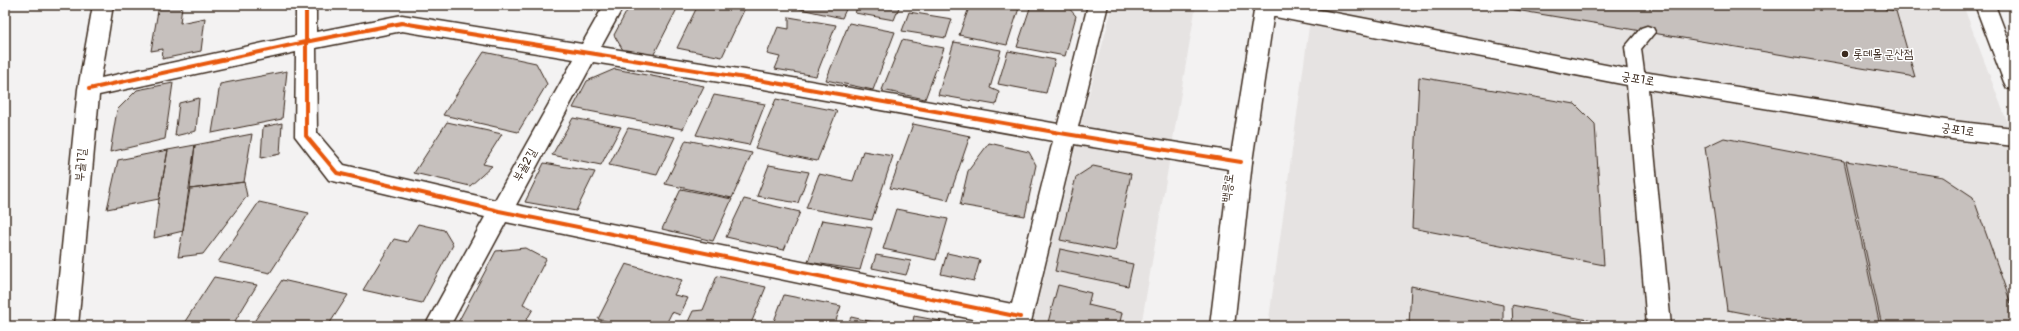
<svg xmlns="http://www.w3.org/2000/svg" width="2019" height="331" font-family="Pangolin,'Poor Story',sans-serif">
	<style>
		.built { fill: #e6e3e2 }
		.building { fill: #c6c0bd; stroke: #3b2a1e }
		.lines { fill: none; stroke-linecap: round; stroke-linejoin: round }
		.service-casing { stroke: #3b2a1e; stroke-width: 3 }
		.minor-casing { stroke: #3b2a1e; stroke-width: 3 }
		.tertiary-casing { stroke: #3b2a1e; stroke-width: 3 }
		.service { fill: #fff; fill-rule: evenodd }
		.minor { fill: #fff; fill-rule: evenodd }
		.tertiary { fill: #fff; fill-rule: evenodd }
		.cycleway-casing { stroke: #fff; stroke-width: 6 }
		.cycleway { stroke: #e8590c; stroke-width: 4 }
		.poi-dot { fill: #3b2a1e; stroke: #fff; stroke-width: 1.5 }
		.labels { text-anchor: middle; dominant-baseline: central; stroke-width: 3; stroke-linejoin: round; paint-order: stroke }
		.poi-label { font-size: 12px; fill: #3b2a1e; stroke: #fff; text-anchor: start }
		.street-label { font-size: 12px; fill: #3b2a1e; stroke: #fff }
	</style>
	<rect width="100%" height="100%" fill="#f3f2f2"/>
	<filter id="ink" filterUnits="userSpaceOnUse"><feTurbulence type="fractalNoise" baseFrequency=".025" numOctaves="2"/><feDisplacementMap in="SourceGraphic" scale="8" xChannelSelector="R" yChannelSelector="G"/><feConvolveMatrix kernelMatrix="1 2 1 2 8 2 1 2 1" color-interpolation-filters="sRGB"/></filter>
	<g filter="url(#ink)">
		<!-- built -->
		<path class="built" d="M 1113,5 L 1196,5 L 1141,326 L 1032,326 L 1083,116 Z
			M 1312,5 L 1963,5 L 2014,140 L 2014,326 L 1268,326 Z"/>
		<!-- building -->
		<path class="building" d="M 159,5 L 188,5 L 182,6 L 180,23 L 205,18 L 201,51 L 162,59 L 163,49 L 151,51 Z
			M 630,5 L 679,5 L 653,56 L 623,50 L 614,35 Z
			M 698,5 L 727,5 L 745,8 L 722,57 L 677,48 Z
			M 798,5 L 848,5 L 842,18 L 796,8 Z
			M 858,5 L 900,5 L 894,20 L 855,13 Z
			M 970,5 L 1020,5 L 1007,45 L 959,35 Z
			M 1031,5 L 1066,5 L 1076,16 L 1065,56 L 1017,47 Z
			M 1156,5 L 1186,5 L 1185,9 Z
			M 1486,5 L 1885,5 L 1885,9 L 1896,11 L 1915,77 Z
			M 909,12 L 952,19 L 946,38 L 902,31 Z
			M 789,17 L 836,25 L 816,76 L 775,69 L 780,57 L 767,54 L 778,27 L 789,29 Z
			M 849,23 L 895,32 L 873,90 L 826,80 Z
			M 902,40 L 944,48 L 925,99 L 882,90 Z
			M 954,42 L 1001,50 L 990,88 L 999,92 L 996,105 L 938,95 Z
			M 1008,51 L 1055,60 L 1046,93 L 998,84 Z
			M 484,52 L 536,63 L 547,84 L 518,132 L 443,115 Z
			M 615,69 L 704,86 L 683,129 L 573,108 L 587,81 Z
			M 287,71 L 282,119 L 212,133 L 220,84 Z
			M 1419,77 L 1575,104 L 1595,124 L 1604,265 L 1412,228 Z
			M 173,83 L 165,139 L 110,152 L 117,110 L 137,90 Z
			M 714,95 L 765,104 L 749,145 L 696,135 Z
			M 199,98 L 196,131 L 175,136 L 179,103 Z
			M 776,99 L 837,111 L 817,161 L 755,148 Z
			M 573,118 L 621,127 L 601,165 L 552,155 Z
			M 447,122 L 502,134 L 483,164 L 492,166 L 470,186 L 414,173 Z
			M 282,123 L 280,154 L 261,158 L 263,127 Z
			M 913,124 L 970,136 L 948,200 L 890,188 Z
			M 628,128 L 675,137 L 657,175 L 609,165 Z
			M 252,134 L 244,182 L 190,189 L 195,145 Z
			M 1724,138 L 1844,161 L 1880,326 L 1810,326 L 1727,310 L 1705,147 Z
			M 686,140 L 752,153 L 732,198 L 665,184 Z
			M 989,143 L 1029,152 L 1036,165 L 1025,216 L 960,205 L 968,171 Z
			M 195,145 L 183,231 L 154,238 L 159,199 L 168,150 Z
			M 168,150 L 159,199 L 107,209 L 118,160 Z
			M 863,151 L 893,156 L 872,220 L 806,208 L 819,174 L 853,181 Z
			M 1846,161 L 1943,177 L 1973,197 L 2014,312 L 2014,326 L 1882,326 Z
			M 544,163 L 595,172 L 576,211 L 525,202 Z
			M 769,165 L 809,172 L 798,203 L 757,196 Z
			M 1093,166 L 1131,174 L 1115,251 L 1060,240 L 1076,177 Z
			M 244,182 L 247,196 L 203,254 L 178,257 L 190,189 Z
			M 681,189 L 732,199 L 713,241 L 662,229 Z
			M 744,199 L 800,212 L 784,250 L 726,237 Z
			M 259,202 L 309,213 L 270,273 L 218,262 Z
			M 896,209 L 948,219 L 936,260 L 883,249 Z
			M 822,220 L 872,228 L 860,270 L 808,262 Z
			M 418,224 L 444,230 L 453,245 L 422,303 L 363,290 L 394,239 L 407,242 Z
			M 525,248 L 546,259 L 523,304 L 533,309 L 523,326 L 456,326 L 496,251 Z
			M 1060,249 L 1133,264 L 1128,286 L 1055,271 Z
			M 947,253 L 980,260 L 974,281 L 941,274 Z
			M 876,255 L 911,261 L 906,275 L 872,268 Z
			M 626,264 L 682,280 L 674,295 L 688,298 L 680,315 L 672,312 L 665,326 L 624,326 L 598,319 Z
			M 717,276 L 766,287 L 750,326 L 686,326 L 693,311 L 703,310 Z
			M 214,277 L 257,285 L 232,326 L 182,326 Z
			M 282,280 L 348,295 L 328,326 L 251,326 Z
			M 1058,285 L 1091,293 L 1088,305 L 1122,313 L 1119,326 L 1047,326 Z
			M 1411,286 L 1503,305 L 1503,326 L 1409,326 Z
			M 784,295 L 841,306 L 834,326 L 772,326 Z
			M 1512,305 L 1608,324 L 1608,326 L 1513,326 Z
			M 914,316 L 941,321 L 940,326 L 912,326 Z
			M 851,317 L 891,326 L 847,326 Z"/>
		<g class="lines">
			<defs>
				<path id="service" d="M 1647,26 L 1653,28 L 1655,32 L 1641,49 L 1645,79 L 1643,84 L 1637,85 L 1631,84 L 1629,79 L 1625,47 L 1641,28 Z"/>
				<path id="minor" d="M 93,5 L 113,5 L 101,78 L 296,36 L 296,5 L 316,5 L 316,32 L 402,15 L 582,44 L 604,5 L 624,5 L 601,47 L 764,73 L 1058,124 L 1088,5 L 1108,5 L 1078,127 L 1241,153 L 1249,156 L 1252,162 L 1249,168 L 1241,171 L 1074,144 L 1030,326 L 1006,326 L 506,222 L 450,326 L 425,326 L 485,217 L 329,180 L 295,136 L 296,52 L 99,95 L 78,326 L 54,326 L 78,89 ZM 402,31 L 574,59 L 495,200 L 344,165 L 317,133 L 316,48 ZM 593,62 L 764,89 L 1053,141 L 1012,304 L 516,205 Z
					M 1256,5 L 1294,5 L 1637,71 L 1952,121 L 2014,128 L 2014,146 L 1952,139 L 1648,89 L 1671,326 L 1647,326 L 1627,85 L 1265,15 L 1258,12 L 1255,7 Z"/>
				<path id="tertiary" d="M 1255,5 L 1275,5 L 1252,162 L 1234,326 L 1210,326 L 1230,162 Z
					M 1975,5 L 1995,5 L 2014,55 L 2014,90 L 2007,88 L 2004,82 Z"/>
			</defs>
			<!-- service casing -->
			<use href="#service" class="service-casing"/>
			<!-- minor casing -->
			<use href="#minor" class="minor-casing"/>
			<!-- tertiary casing -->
			<use href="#tertiary" class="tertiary-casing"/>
			<!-- service -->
			<use href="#service" class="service"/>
			<!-- minor -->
			<use href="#minor" class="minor"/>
			<!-- tertiary -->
			<use href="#tertiary" class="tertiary"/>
			<defs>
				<path id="cycleway" d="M 306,5 L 306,136 L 337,173 L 499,211 L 1020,317
					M 89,89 L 305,42 L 402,23 L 764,81 L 1066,134 L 1241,162"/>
			</defs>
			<!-- cycleway casing -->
			<use href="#cycleway" class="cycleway-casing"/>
			<!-- cycleway -->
			<use href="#cycleway" class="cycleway"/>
		</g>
	</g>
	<!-- markers -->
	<circle class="poi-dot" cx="1845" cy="54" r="4"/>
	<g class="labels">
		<!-- poi labels -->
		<g class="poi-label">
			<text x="1853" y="54">롯데몰 군산점</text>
		</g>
		<!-- street labels -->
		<g class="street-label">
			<text transform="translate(1638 79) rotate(10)">궁포1로</text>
			<text transform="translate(1958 130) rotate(8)">궁포1로</text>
			<text transform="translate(81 165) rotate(-85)">부골1길</text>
			<text transform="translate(525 165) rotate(-61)">부골2길</text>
			<text transform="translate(1228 188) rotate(-83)">백릉로</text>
		</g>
	</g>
	<!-- margin -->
	<rect width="2019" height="331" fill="none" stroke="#fff" stroke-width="20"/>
	<rect x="10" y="10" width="1999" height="311" fill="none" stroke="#3b2a1e" stroke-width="1.5" filter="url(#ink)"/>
</svg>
